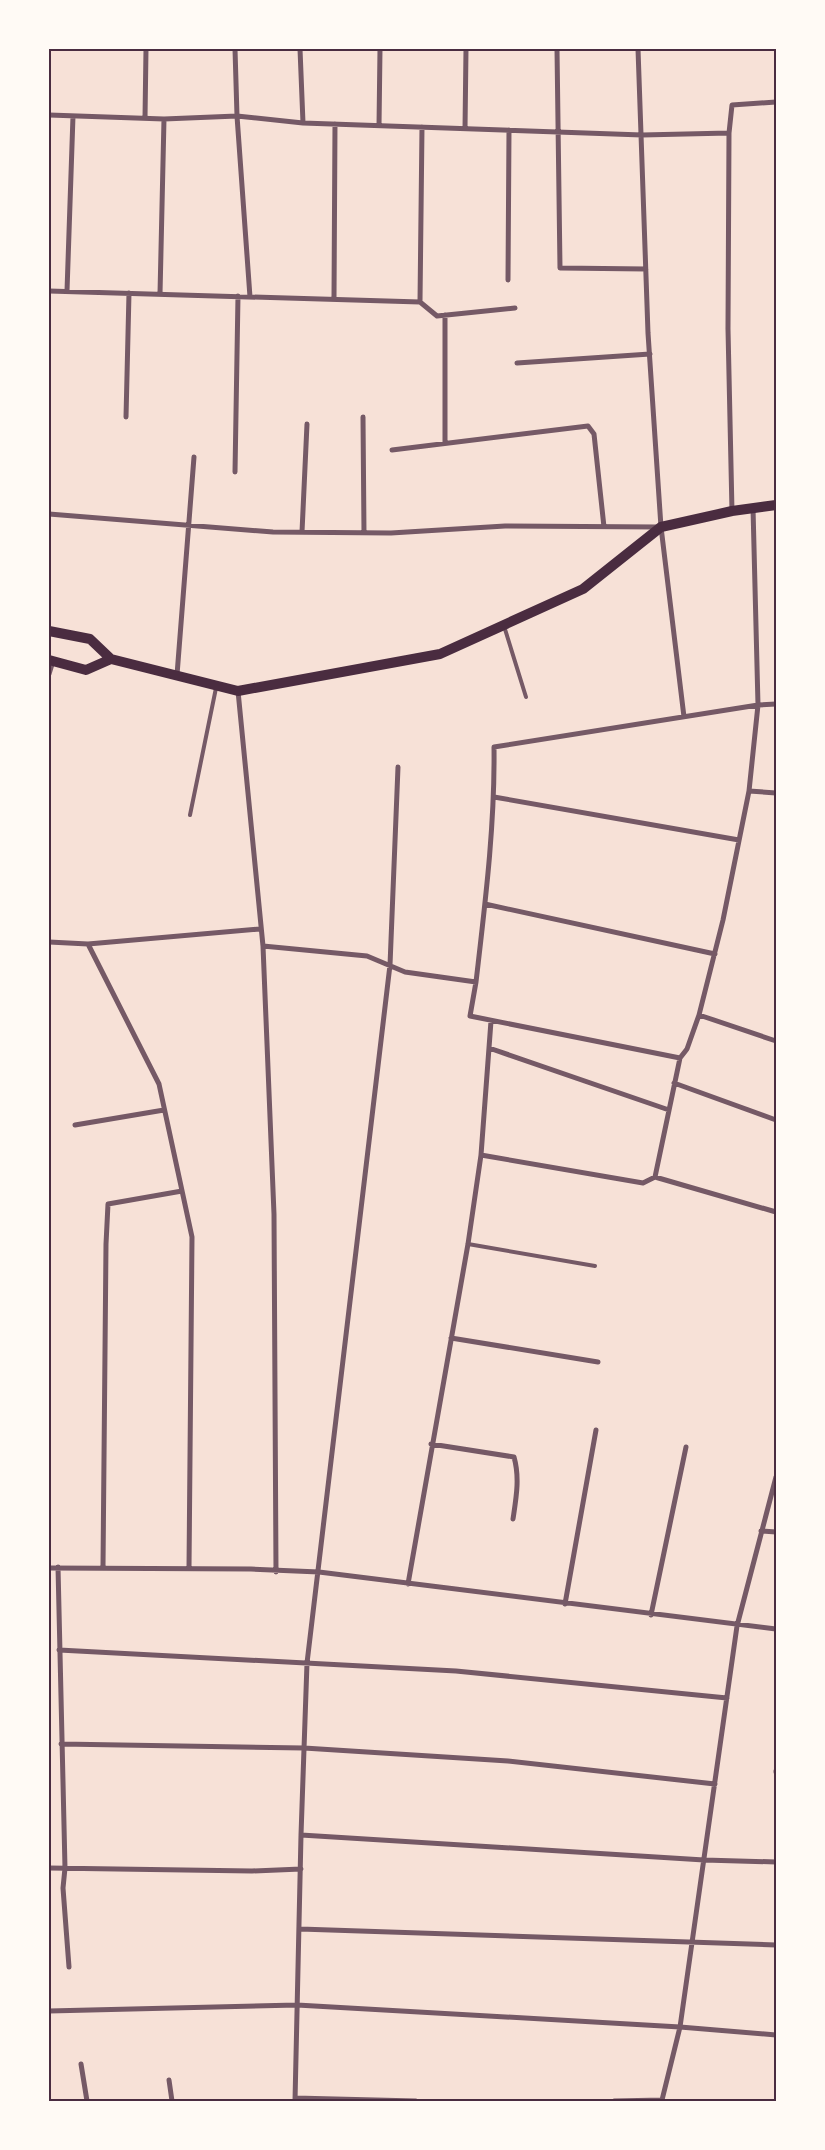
<svg xmlns="http://www.w3.org/2000/svg" width="825" height="2150" font-family="'DM Sans',sans-serif">
	<style>
		.lines { fill: none; stroke-linecap: round; stroke-linejoin: round }
		.service { stroke: #755966; stroke-width: 4 }
		.minor { stroke: #755966; stroke-width: 5 }
		.secondary { stroke: #4a2c40; stroke-width: 10 }
		.neatline { fill: none; stroke: #4a2c40; stroke-width: 2 }
	</style>
	<rect width="100%" height="100%" fill="#f7e1d7"/>
	<g class="lines">
		<!-- service -->
		<path class="service" d="M 504,626 L 526,697
			M 190,815 L 216,688
			M 468,1244 L 595,1266"/>
		<!-- minor -->
		<path class="minor" d="M 235,49 L 237,116 L 250,297
			M 300,49 L 303,123
			M 557,49 L 560,268 L 646,269
			M 638,49 L 648,333 L 661,527 L 684,717
			M 49,115 L 164,119 L 237,116 L 303,123 L 642,135 L 729,133 L 728,329 L 732,511
			M 145,118 L 146,49
			M 379,126 L 380,49
			M 465,129 L 466,49
			M 729,133 L 732,105 L 776,102
			M 508,280 L 509,130
			M 49,291 L 420,302 L 437,316 L 515,308
			M 67,291 L 73,116
			M 160,294 L 164,119
			M 334,299 L 335,124
			M 420,302 L 422,127
			M 517,363 L 650,354
			M 126,417 L 129,293
			M 363,417 L 364,533
			M 445,443 L 445,315
			M 392,450 L 588,426 L 594,434 L 604,527
			M 235,472 L 238,296
			M 49,514 L 273,532 L 391,533 L 505,526 L 658,527
			M 302,532 L 307,424
			M 49,674 L 53,661
			M 177,675 L 194,457
			M 238,691 L 263,946 L 274,1214 L 276,1572
			M 749,791 L 776,793
			M 494,797 L 739,840
			M 485,904 L 715,954
			M 49,942 L 88,944 L 260,929
			M 88,944 L 159,1084 L 192,1237 L 189,1568
			M 263,946 L 367,956 L 405,972 L 476,982 L 470,1016 L 680,1058
			M 476,982 C 485,904 495,826 494,747 L 758,705 L 776,704
			M 699,1015 L 776,1041
			M 489,1048 L 669,1110
			M 674,1083 L 776,1120
			M 75,1125 L 164,1110
			M 481,1155 L 643,1183 L 655,1177 L 776,1212
			M 655,1177 L 680,1058 L 687,1049 L 699,1015 L 723,920 L 749,791 L 758,705 L 753,508
			M 451,1338 L 598,1362
			M 431,1444 L 514,1457 C 520,1478 516,1499 513,1519
			M 761,1531 L 776,1532
			M 58,1567 L 65,1868 L 63,1888 L 69,1967
			M 103,1567 L 106,1244 L 108,1204 L 182,1191
			M 49,1568 L 251,1569 L 319,1572 L 776,1629
			M 408,1584 L 468,1244 L 481,1155 L 491,1021
			M 565,1604 L 596,1430
			M 651,1615 L 686,1447
			M 59,1650 L 456,1671 L 727,1698
			M 61,1744 L 304,1748 L 508,1761 L 715,1784
			M 776,1772 L 776,1771
			M 301,1835 L 704,1860 L 776,1862
			M 49,1868 L 252,1871 L 301,1869
			M 300,1929 L 776,1945
			M 49,2011 L 297,2005 L 680,2027 L 776,2035
			M 81,2064 L 87,2101
			M 169,2080 L 172,2101
			M 295,2098 L 416,2101
			M 295,2101 L 301,1835 L 307,1663 L 390,965 L 398,767
			M 614,2101 L 662,2100 L 680,2027 L 737,1626 L 776,1477"/>
		<!-- secondary -->
		<path class="secondary" d="M 49,631 L 90,639 L 111,659
			M 49,660 L 86,670 L 111,659 L 238,691 L 440,654 L 583,589 L 661,527 L 732,511 L 776,505"/>
	</g>
	<!-- border -->
	<rect width="825" height="2150" fill="none" stroke="#fffaf5" stroke-width="100"/>
	<rect x="50" y="50" width="725" height="2050" class="neatline"/>
</svg>
